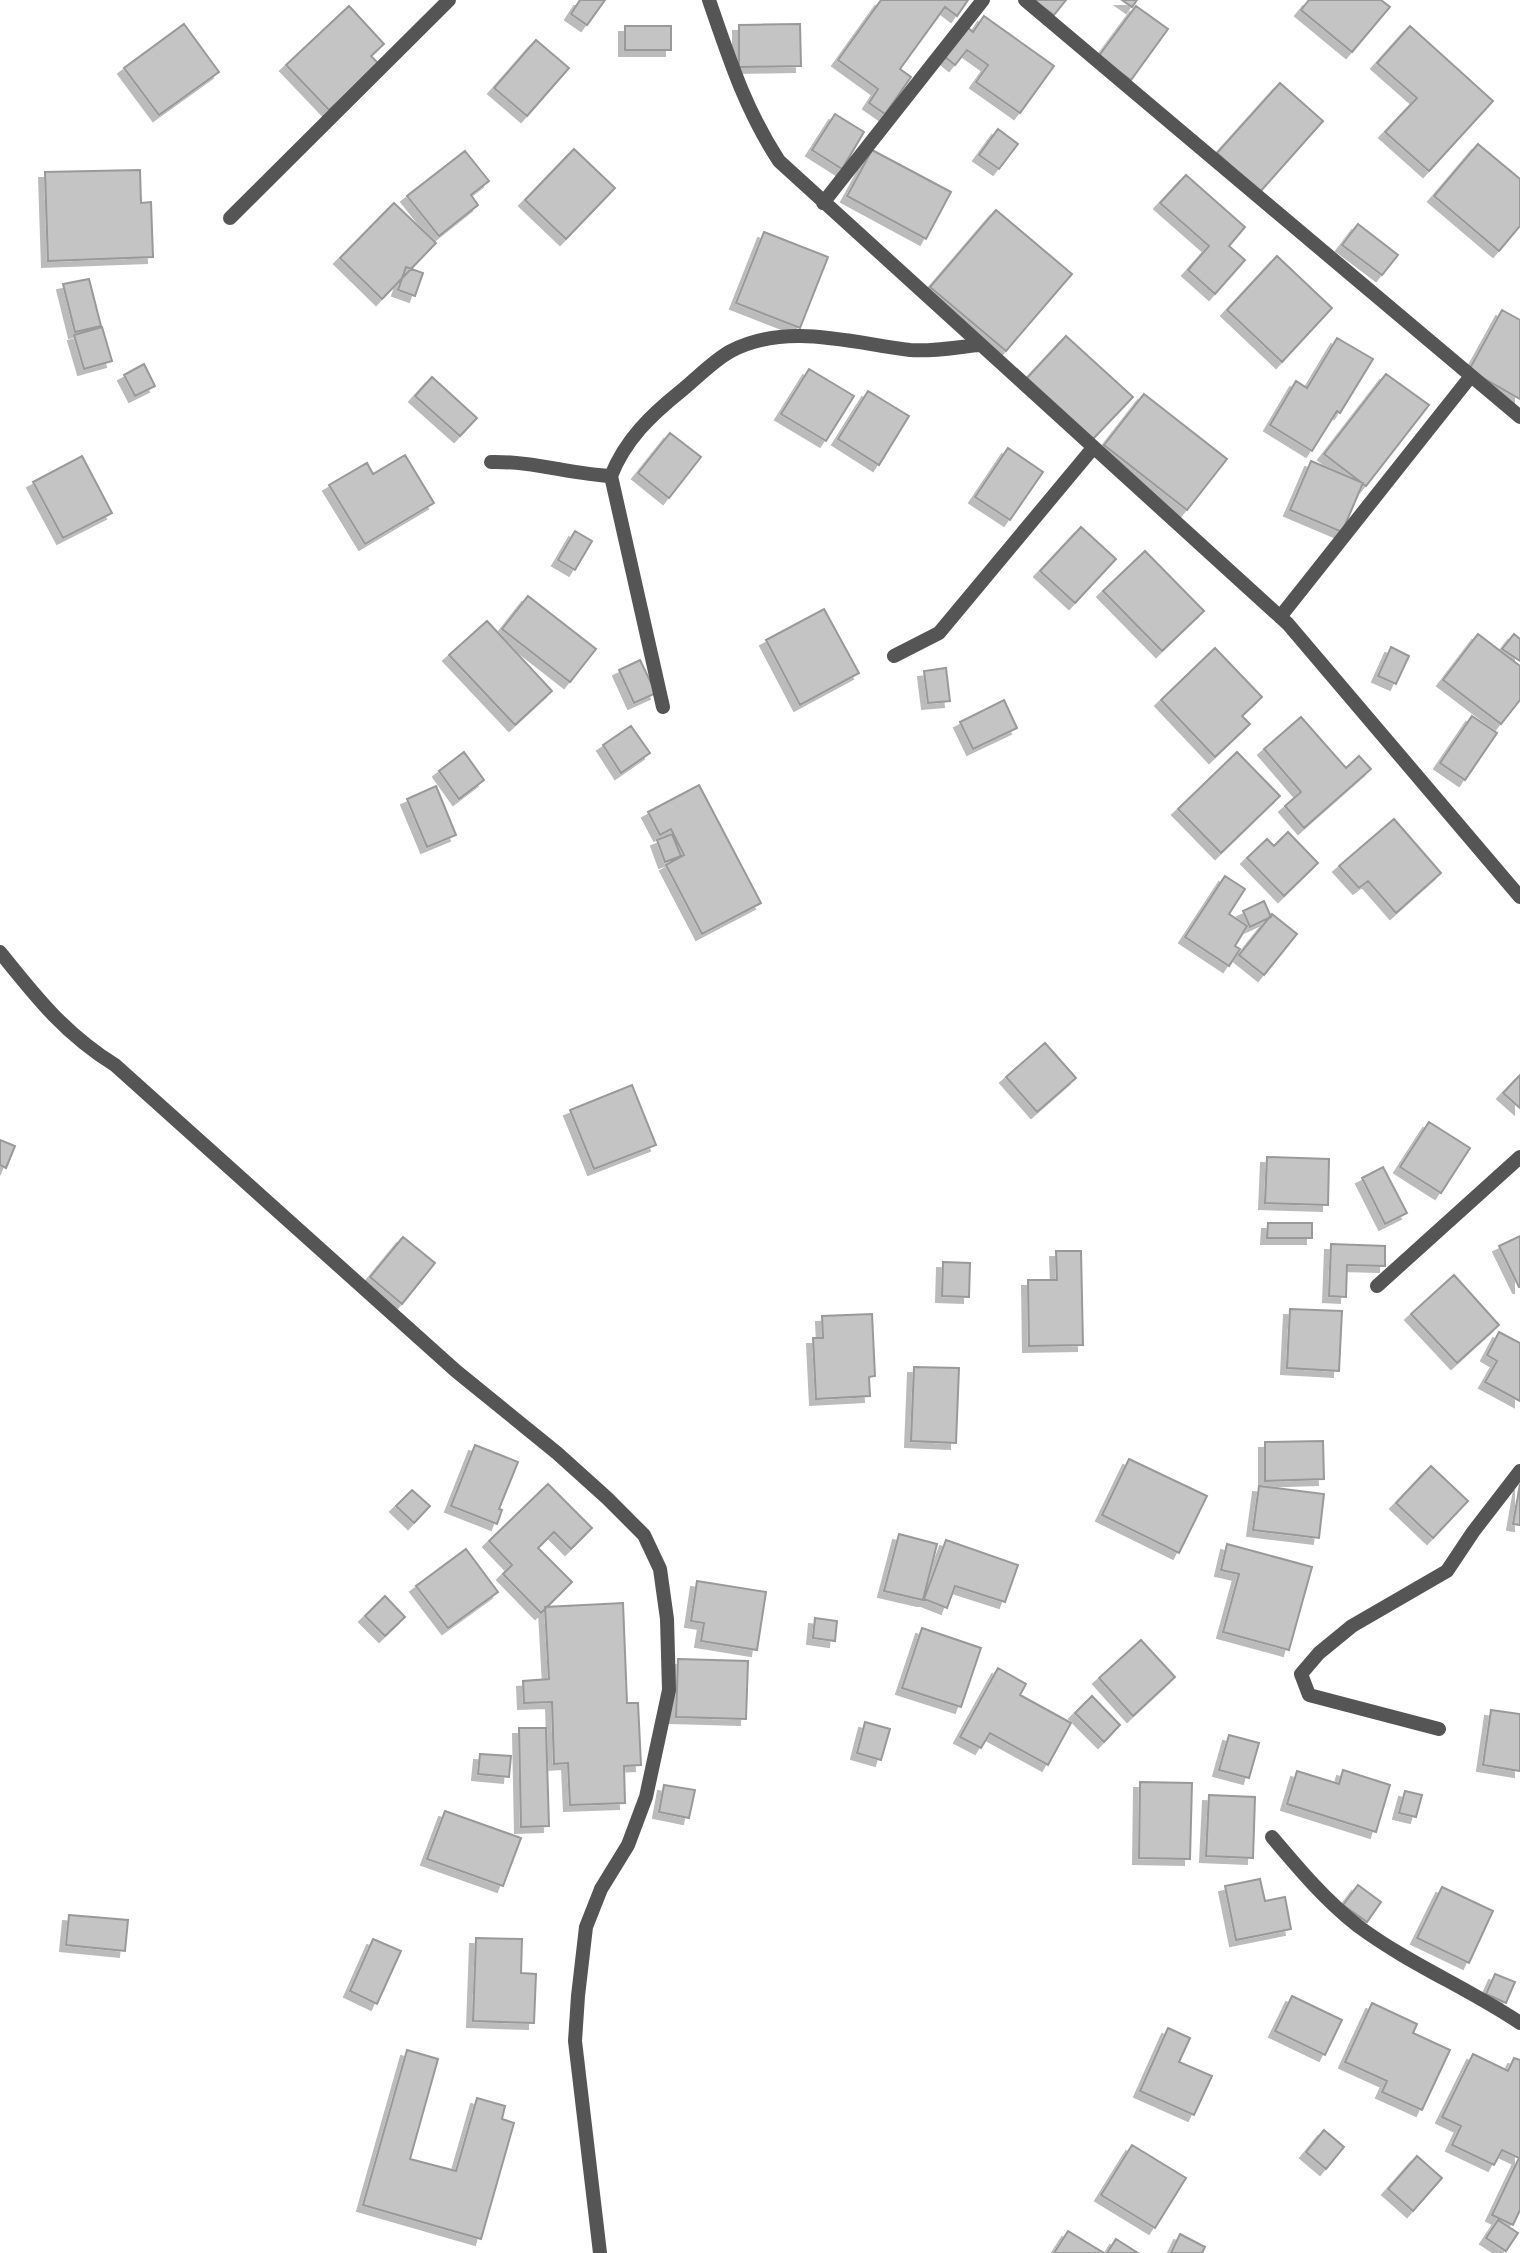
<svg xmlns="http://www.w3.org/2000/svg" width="1520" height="2253" font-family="Overpass,sans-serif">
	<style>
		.building { fill: #c4c4c4; stroke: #999; stroke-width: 2; filter: url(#shadow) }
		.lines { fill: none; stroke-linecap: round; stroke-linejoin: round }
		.minor { stroke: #555; stroke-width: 14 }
	</style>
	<defs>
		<filter id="shadow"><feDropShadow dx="-6" dy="6" stdDeviation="0" flood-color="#0004"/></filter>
	</defs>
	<rect width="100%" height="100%" fill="#fff"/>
	<!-- building -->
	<path class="building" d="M 580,0 L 605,0 L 587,25 L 571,14 Z
		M 881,0 L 968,0 L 957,16 L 945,7 L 900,69 L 911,77 L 885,114 L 869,103 L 878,89 L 838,60 Z
		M 1033,0 L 1066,0 L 1054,15 Z
		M 1122,0 L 1137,0 L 1132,7 Z
		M 1309,0 L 1381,0 L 1390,7 L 1352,52 L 1301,10 Z
		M 349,6 L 384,44 L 371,56 L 379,64 L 329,110 L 286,65 Z
		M 1136,6 L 1168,29 L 1131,80 L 1098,57 Z
		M 984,16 L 1054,66 L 1020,113 L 976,82 L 988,65 L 967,50 L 955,65 L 945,57 L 967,27 L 973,32 Z
		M 184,24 L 219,72 L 159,115 L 124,68 Z
		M 800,24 L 801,66 L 739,67 L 739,25 Z
		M 625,26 L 671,26 L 671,50 L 625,50 Z
		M 1410,26 L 1493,101 L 1429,171 L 1385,132 L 1417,98 L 1377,63 Z
		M 536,40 L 569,68 L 527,116 L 494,88 Z
		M 1280,83 L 1323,121 L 1260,192 L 1217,153 Z
		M 835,114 L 864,132 L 842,169 L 812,150 Z
		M 998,129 L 1018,144 L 999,169 L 979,155 Z
		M 1478,144 L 1520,179 L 1520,226 L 1499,251 L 1434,196 Z
		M 574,149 L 615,188 L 566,239 L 525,200 Z
		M 872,150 L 951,192 L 926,239 L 847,196 Z
		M 465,151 L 489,181 L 471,195 L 478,205 L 439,236 L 407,196 Z
		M 140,170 L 141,203 L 151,202 L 153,257 L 48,261 L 45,172 Z
		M 1186,175 L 1245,227 L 1229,246 L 1245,260 L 1215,294 L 1188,270 L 1209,246 L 1160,203 Z
		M 394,203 L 436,243 L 382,299 L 340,258 Z
		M 996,210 L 1072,274 L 1006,351 L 930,287 Z
		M 1358,224 L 1398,255 L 1382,275 L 1342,245 Z
		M 764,232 L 828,257 L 800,328 L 736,303 Z
		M 1277,256 L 1332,308 L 1282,362 L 1227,310 Z
		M 406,267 L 423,273 L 415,296 L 398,290 Z
		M 89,279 L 101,326 L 75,332 L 63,284 Z
		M 1502,310 L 1520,320 L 1520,399 L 1469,370 Z
		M 102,327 L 112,361 L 84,369 L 74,335 Z
		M 1066,336 L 1133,397 L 1091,441 L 1025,380 Z
		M 1337,338 L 1373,359 L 1340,413 L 1337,411 L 1312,451 L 1270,425 L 1296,381 L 1307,388 Z
		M 144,364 L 155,386 L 135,396 L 124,375 Z
		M 809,369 L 854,396 L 826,441 L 781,414 Z
		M 1386,374 L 1429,405 L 1366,486 L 1324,454 Z
		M 432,377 L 477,418 L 460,436 L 415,396 Z
		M 868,391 L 909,416 L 879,465 L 838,439 Z
		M 1144,394 L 1227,459 L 1187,510 L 1104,445 Z
		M 670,433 L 701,457 L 669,498 L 638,473 Z
		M 1008,448 L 1043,472 L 1010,520 L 975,497 Z
		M 405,455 L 434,503 L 365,544 L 329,485 L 367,463 L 373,474 Z
		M 82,456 L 112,513 L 63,538 L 33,482 Z
		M 1311,461 L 1363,483 L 1342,532 L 1290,510 Z
		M 1081,527 L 1116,559 L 1075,603 L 1040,571 Z
		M 575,531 L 592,541 L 575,570 L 558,560 Z
		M 1145,551 L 1204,611 L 1162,651 L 1103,591 Z
		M 528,596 L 596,649 L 570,682 L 502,629 Z
		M 824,609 L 859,673 L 800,705 L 766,640 Z
		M 487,621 L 552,691 L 515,725 L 449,655 Z
		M 1478,634 L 1520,666 L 1520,700 L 1501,724 L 1443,680 Z
		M 1514,634 L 1520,639 L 1520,661 L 1502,649 Z
		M 1391,647 L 1409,656 L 1396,684 L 1378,676 Z
		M 1215,648 L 1262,697 L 1242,716 L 1250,724 L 1215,757 L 1161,700 Z
		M 640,660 L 656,693 L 634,703 L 619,670 Z
		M 946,668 L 950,701 L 928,703 L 924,671 Z
		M 1004,700 L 1017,728 L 973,749 L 960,722 Z
		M 1472,716 L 1497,733 L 1465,780 L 1440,763 Z
		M 1301,717 L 1346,768 L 1359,756 L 1371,769 L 1304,828 L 1285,806 L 1301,792 L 1264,749 Z
		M 631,726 L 650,753 L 621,773 L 603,745 Z
		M 464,752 L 484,780 L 459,799 L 439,771 Z
		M 1237,752 L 1280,796 L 1221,853 L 1178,809 Z
		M 699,785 L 761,903 L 702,934 L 666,865 L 684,855 L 671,829 L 660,835 L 648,812 Z
		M 436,786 L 456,835 L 427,847 L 407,799 Z
		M 1394,819 L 1441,873 L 1396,913 L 1368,881 L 1359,888 L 1339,866 Z
		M 1288,832 L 1318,863 L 1284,896 L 1247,858 L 1267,839 L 1274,846 Z
		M 672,834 L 681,856 L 665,862 L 657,840 Z
		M 1225,876 L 1245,889 L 1229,914 L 1247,926 L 1235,946 L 1240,949 L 1229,966 L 1185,937 Z
		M 1264,901 L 1271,917 L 1250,927 L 1243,911 Z
		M 1272,914 L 1297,934 L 1264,975 L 1239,955 Z
		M 1045,1043 L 1076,1078 L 1037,1112 L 1006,1077 Z
		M 1520,1075 L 1520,1108 L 1503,1093 Z
		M 632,1085 L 656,1145 L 594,1169 L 570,1110 Z
		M 1429,1122 L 1470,1148 L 1441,1193 L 1400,1167 Z
		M 0,1140 L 15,1146 L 6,1168 L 0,1165 Z
		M 1267,1157 L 1329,1159 L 1328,1205 L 1265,1203 Z
		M 1383,1167 L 1407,1213 L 1385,1224 L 1362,1178 Z
		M 1268,1223 L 1312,1223 L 1312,1238 L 1267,1238 Z
		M 1520,1236 L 1520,1287 L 1519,1287 L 1499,1246 Z
		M 403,1237 L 435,1263 L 402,1304 L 370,1277 Z
		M 1331,1244 L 1385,1246 L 1385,1266 L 1347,1265 L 1346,1297 L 1329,1296 Z
		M 1056,1251 L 1081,1251 L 1083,1345 L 1029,1346 L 1028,1280 L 1057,1280 Z
		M 943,1262 L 970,1263 L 969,1297 L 942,1296 Z
		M 1454,1275 L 1499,1325 L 1457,1363 L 1411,1314 Z
		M 1290,1309 L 1342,1311 L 1339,1371 L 1287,1368 Z
		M 872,1314 L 875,1376 L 869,1377 L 870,1396 L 816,1399 L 813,1338 L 823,1338 L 822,1316 Z
		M 1499,1332 L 1520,1343 L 1520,1401 L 1485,1382 L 1497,1361 L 1487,1355 Z
		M 914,1367 L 959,1368 L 956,1443 L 911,1441 Z
		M 1323,1441 L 1324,1479 L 1265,1481 L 1265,1442 Z
		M 475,1445 L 518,1462 L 499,1509 L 502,1510 L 497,1524 L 451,1506 Z
		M 1129,1459 L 1207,1496 L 1179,1553 L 1102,1515 Z
		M 1431,1466 L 1468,1501 L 1433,1538 L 1396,1503 Z
		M 548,1484 L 592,1528 L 571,1549 L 554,1532 L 538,1548 L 572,1582 L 541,1613 L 503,1574 L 512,1565 L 489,1541 Z
		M 1520,1484 L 1520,1525 L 1513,1524 Z
		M 1259,1486 L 1324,1494 L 1319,1538 L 1253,1530 Z
		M 412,1490 L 430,1506 L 414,1523 L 396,1506 Z
		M 899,1534 L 937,1544 L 923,1600 L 884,1591 Z
		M 946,1540 L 1018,1565 L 1005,1602 L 955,1586 L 947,1608 L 924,1599 Z
		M 1227,1544 L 1312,1567 L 1289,1650 L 1223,1632 L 1239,1574 L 1221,1570 Z
		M 466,1549 L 498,1592 L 448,1628 L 416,1586 Z
		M 697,1581 L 766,1592 L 757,1650 L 701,1641 L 704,1623 L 691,1621 Z
		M 385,1596 L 405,1617 L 385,1636 L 365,1616 Z
		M 623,1603 L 627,1703 L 638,1703 L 641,1765 L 624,1766 L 625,1803 L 570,1805 L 568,1763 L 554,1764 L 552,1702 L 524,1703 L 523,1681 L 549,1679 L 545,1607 Z
		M 815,1618 L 837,1621 L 835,1641 L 813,1638 Z
		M 922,1628 L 981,1648 L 961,1707 L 902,1688 Z
		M 1141,1640 L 1175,1677 L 1133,1716 L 1099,1678 Z
		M 678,1659 L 748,1661 L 746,1719 L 676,1717 Z
		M 998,1668 L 1026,1684 L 1020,1695 L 1071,1723 L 1048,1765 L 990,1733 L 981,1748 L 960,1737 Z
		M 1092,1696 L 1120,1725 L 1104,1742 L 1075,1713 Z
		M 1491,1710 L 1520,1714 L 1520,1771 L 1483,1765 Z
		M 865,1722 L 890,1729 L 881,1760 L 857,1753 Z
		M 519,1728 L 546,1728 L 549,1826 L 521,1827 Z
		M 1229,1735 L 1259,1743 L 1249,1778 L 1219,1770 Z
		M 480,1754 L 511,1756 L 509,1777 L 478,1774 Z
		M 1343,1770 L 1390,1785 L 1376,1832 L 1287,1804 L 1297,1771 L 1339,1784 Z
		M 1140,1782 L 1192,1783 L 1190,1859 L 1139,1858 Z
		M 664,1785 L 695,1790 L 689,1818 L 659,1812 Z
		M 1405,1791 L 1422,1795 L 1416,1817 L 1399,1813 Z
		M 1209,1795 L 1255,1797 L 1253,1858 L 1206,1856 Z
		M 445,1811 L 521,1838 L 503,1886 L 427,1859 Z
		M 1260,1879 L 1265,1901 L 1285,1897 L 1291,1929 L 1236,1940 L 1225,1886 Z
		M 1358,1885 L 1381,1902 L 1367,1922 L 1343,1905 Z
		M 1442,1887 L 1493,1911 L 1469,1963 L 1417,1938 Z
		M 69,1915 L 128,1920 L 125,1951 L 66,1945 Z
		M 476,1938 L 522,1939 L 521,1973 L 536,1974 L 534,2023 L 473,2021 Z
		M 373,1939 L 401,1951 L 377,2004 L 350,1991 Z
		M 1495,1974 L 1515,1982 L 1506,2003 L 1486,1994 Z
		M 1292,1996 L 1342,2020 L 1325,2055 L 1275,2031 Z
		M 1372,2003 L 1417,2024 L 1413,2033 L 1450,2050 L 1422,2110 L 1382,2092 L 1387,2081 L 1345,2062 Z
		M 1168,2028 L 1190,2038 L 1179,2062 L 1212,2076 L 1194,2115 L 1140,2091 Z
		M 407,2050 L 438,2059 L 410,2159 L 456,2171 L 477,2098 L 505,2106 L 502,2119 L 514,2123 L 481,2239 L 363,2205 Z
		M 1473,2054 L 1508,2071 L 1514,2058 L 1520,2060 L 1520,2210 L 1513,2225 L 1492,2215 L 1519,2158 L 1502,2150 L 1494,2165 L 1452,2145 L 1461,2126 L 1442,2117 Z
		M 1324,2130 L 1344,2147 L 1326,2169 L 1306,2152 Z
		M 1132,2145 L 1186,2178 L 1155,2228 L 1101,2195 Z
		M 1417,2156 L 1442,2178 L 1413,2211 L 1388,2189 Z
		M 1498,2220 L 1518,2233 L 1506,2251 L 1486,2238 Z
		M 1068,2231 L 1104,2253 L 1054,2253 Z
		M 1180,2234 L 1205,2247 L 1202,2253 L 1171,2253 Z
		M 1116,2239 L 1138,2253 L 1107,2253 Z"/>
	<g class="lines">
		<!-- minor -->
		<path class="minor" d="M 709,0 C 729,58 745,109 779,161 L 1288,624 L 1520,897
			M 1025,0 L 1520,417
			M 823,203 L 983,0
			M 230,218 L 449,0
			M 491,462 C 532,461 571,474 611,476
			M 1280,617 L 1471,376
			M 894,656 L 939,633 L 1093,448
			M 663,707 L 611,476 C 625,440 651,415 681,391 C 697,378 714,360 731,351 C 786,322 852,343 910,350 C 933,352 957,347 979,345
			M 0,952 C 36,997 65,1034 115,1065 L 456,1371 L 557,1453 L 607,1498 L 644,1535 L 660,1569 L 667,1619 L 669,1690 L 646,1797 L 628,1845 L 601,1889 L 586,1927 L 578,1996 L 575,2041 L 600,2253
			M 1377,1286 L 1520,1157
			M 1439,1729 L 1309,1695 L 1301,1674 L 1319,1653 L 1352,1626 L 1447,1571 L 1473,1532 L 1520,1471
			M 1272,1837 C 1299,1869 1325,1900 1358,1926 C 1409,1964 1468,1988 1520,2023"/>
	</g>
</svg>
